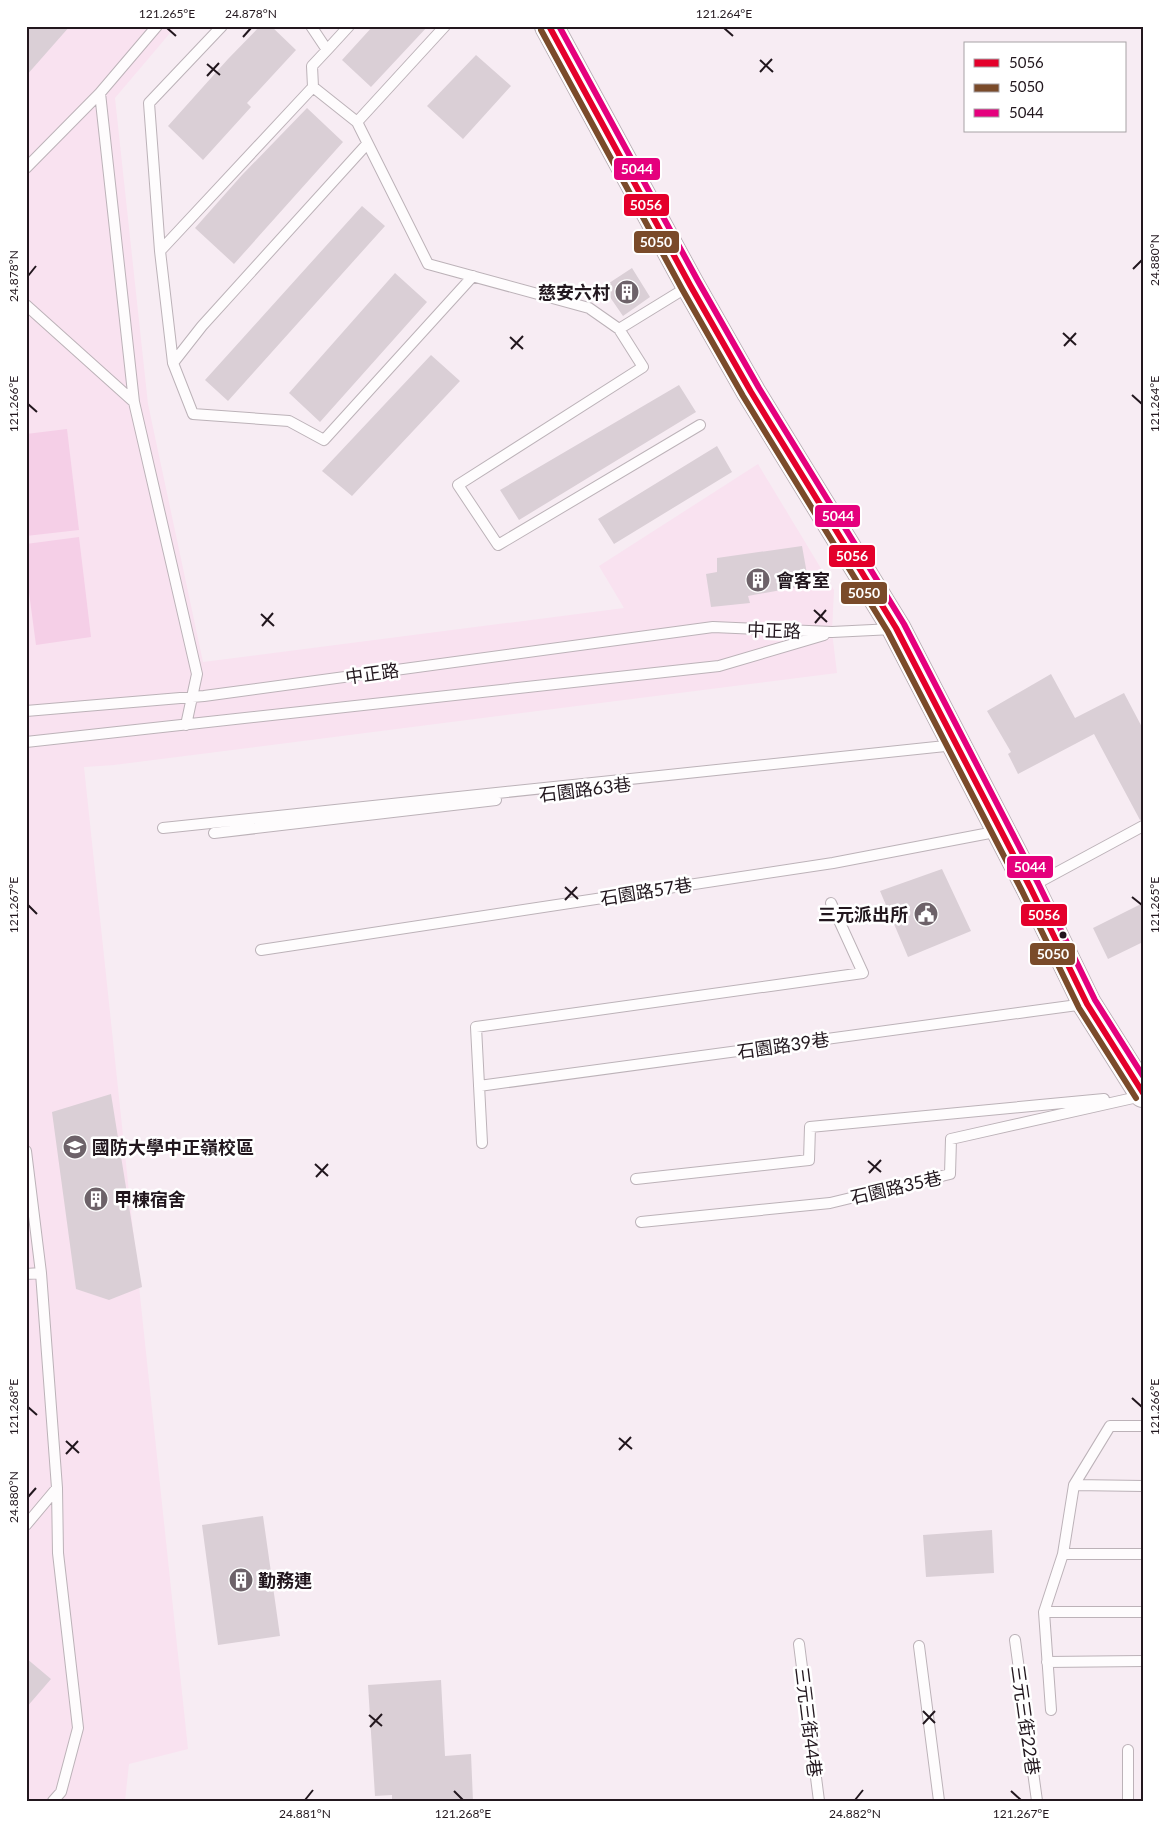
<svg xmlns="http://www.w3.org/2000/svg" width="1169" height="1827" font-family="Lato,'Noto Sans TC',sans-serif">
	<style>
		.built { fill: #f9e2f0 }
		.green { fill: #f5cfe7 }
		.building { fill: #dacfd6 }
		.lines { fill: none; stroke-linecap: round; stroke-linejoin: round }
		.lane-casing { stroke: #bcb2b8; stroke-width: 12 }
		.primary-casing { stroke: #bcb2b8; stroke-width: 30 }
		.lane { stroke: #fefcfd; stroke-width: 10 }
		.primary { stroke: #fefcfd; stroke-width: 28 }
		.bus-1-casing { stroke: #fff; stroke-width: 10 }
		.bus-2-casing { stroke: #fff; stroke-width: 10 }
		.bus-3-casing { stroke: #fff; stroke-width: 10 }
		.bus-1 { stroke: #e4002b; stroke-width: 6 }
		.bus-2 { stroke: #7a4b2a; stroke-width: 6 }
		.bus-3 { stroke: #e5007d; stroke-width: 6 }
		.ticks { fill: none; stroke: #22171e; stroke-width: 2 }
		.bus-dot { fill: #22171e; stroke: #fff; stroke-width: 2 }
		.labels { text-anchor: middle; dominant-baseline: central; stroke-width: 5; stroke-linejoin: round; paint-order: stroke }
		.poi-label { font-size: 18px; font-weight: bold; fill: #22171e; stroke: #fff; text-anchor: start }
		.street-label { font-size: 18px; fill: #22171e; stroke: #fff }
		.line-badge { stroke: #fff; stroke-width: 2 }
		.badge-label { font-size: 14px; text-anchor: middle; font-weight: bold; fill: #fff }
		.neatline { fill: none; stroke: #22171e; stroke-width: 2 }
		.ticks-label { font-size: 12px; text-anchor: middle; fill: #22171e }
	</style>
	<rect width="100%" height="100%" fill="#f7ecf3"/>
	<!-- built -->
	<path class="built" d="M 26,26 L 176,26 L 115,98 L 148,404 L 203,662 L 624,608 L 599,566 L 758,464 L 834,590 L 832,632 L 837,673 L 114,765 L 84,767 L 188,1749 L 129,1764 L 125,1801 L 26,1801 Z"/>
	<!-- green -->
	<path class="green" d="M 67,429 L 79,530 L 26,536 L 26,434 Z
		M 79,537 L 91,637 L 36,645 L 26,570 L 26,544 Z"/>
	<!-- building -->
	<path class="building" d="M 26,26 L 70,26 L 26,76 Z
		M 260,26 L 271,26 L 296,50 L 247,103 L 251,107 L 203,160 L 168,126 L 228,59 Z
		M 373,26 L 428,26 L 371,87 L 342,60 Z
		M 476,55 L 511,86 L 463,139 L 427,106 Z
		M 307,108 L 343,142 L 234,264 L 195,228 L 242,175 Z
		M 362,206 L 385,226 L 228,401 L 205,380 Z
		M 632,268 L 650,297 L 623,316 L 603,287 Z
		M 395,273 L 427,302 L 320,422 L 289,393 Z
		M 431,355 L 460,381 L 352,496 L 322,471 Z
		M 679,385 L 696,412 L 519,520 L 500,490 Z
		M 717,446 L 732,472 L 614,544 L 598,519 Z
		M 802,546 L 809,585 L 748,596 L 750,603 L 711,607 L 706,574 L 717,572 L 717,558 Z
		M 1051,674 L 1075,718 L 1124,693 L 1143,729 L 1143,819 L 1140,820 L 1094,734 L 1018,774 L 1008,754 L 1011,752 L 987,711 Z
		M 942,869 L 971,931 L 908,957 L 880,891 Z
		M 1143,903 L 1143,942 L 1108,959 L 1093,928 Z
		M 111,1094 L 142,1287 L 109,1300 L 76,1289 L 52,1112 Z
		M 263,1516 L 280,1636 L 218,1645 L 202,1525 Z
		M 992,1530 L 994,1573 L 926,1577 L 923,1535 Z
		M 26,1658 L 51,1679 L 26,1708 Z
		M 441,1680 L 445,1756 L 471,1754 L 473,1801 L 392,1801 L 392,1795 L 375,1796 L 368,1685 Z"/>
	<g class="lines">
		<defs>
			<path id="lane" d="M 445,26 L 357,122 L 428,264 L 589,308 L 619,329 L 689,286
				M 327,50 L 349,26
				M 313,87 L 357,122
				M 367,144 L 202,326 L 173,363 L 193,414 L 289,421 L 324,440 L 473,276
				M 26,168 L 100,93
				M 160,251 L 313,87 L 312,66 L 327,50 L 311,26
				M 26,305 L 134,402 L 197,674 L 186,725
				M 619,329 L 643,367 L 458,485 L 498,545 L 700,425
				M 173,363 L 160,251 L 149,103 L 222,26
				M 134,402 L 100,93 L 157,26
				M 26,711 L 204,696 L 713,627 L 832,632 L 893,629
				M 26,742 L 719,666 L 824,635
				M 163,828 L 955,745
				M 214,833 L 496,800
				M 1032,886 L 1143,826
				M 261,950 L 833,863 L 1000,831
				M 479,1086 L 1085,1004
				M 482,1143 L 476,1027 L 863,973 L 831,903
				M 26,1151 L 41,1273 L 57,1488 L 58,1553 L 78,1728 L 61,1792 L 53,1801
				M 636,1179 L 809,1160 L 810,1127 L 1104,1099
				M 641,1222 L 830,1203 L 950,1174 L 951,1139 L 1142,1096
				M 26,1274 L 41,1273
				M 1074,1485 L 1143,1486
				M 26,1525 L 57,1488
				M 1063,1554 L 1143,1554
				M 1044,1612 L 1143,1612
				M 1015,1640 L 1037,1801
				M 799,1644 L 819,1801
				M 919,1646 L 939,1801
				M 1047,1662 L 1143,1661
				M 1051,1710 L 1044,1612 L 1063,1554 L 1074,1485 L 1110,1426 L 1143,1426
				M 1128,1750 L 1128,1801"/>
			<path id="primary" d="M 549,26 L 690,285 L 751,392 L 896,628 L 1030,887 L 1087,1004 L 1143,1093"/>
		</defs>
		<!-- lane casing -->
		<use href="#lane" class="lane-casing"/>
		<!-- primary casing -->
		<use href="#primary" class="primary-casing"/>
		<!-- lane -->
		<use href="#lane" class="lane"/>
		<!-- primary -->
		<use href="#primary" class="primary"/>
		<defs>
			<path id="bus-1" d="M 549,26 L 690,285 L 751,392 L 896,628 L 1030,887 L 1087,1004 L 1143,1093"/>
			<path id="bus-2" d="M 541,30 L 682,289 L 743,396 L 888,632 L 1022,891 L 1079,1008 L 1136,1098"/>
			<path id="bus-3" d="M 559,26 L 698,281 L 759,388 L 904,624 L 1038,883 L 1095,1000 L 1143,1076"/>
		</defs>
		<!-- bus-1 casing -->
		<use href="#bus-1" class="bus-1-casing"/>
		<!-- bus-2 casing -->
		<use href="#bus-2" class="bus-2-casing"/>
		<!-- bus-3 casing -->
		<use href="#bus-3" class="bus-3-casing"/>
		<!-- bus-1 -->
		<use href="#bus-1" class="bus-1"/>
		<!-- bus-2 -->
		<use href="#bus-2" class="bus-2"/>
		<!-- bus-3 -->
		<use href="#bus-3" class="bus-3"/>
	</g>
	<!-- ticks -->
	<path class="ticks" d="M 167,28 L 176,36M 724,28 L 733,36M 243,37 L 251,28M 760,60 L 773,72M 207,64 L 220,75M 760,72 L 772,59M 207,76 L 219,63M 1133,269 L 1142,260M 28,276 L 36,266M 1063,333 L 1076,345M 510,337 L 523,349M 1064,346 L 1076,333M 511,349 L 523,336M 1132,395 L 1142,404M 28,404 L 37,412M 814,610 L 827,622M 261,614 L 274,626M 815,623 L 826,610M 262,626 L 273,613M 565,887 L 578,899M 1132,897 L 1142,905M 565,900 L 577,887M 28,905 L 37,914M 868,1161 L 881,1172M 315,1164 L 328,1176M 869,1173 L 881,1160M 316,1177 L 328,1164M 1132,1398 L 1142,1407M 28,1407 L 37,1415M 619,1438 L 632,1449M 66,1441 L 79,1453M 619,1450 L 631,1437M 66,1454 L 78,1441M 28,1497 L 36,1488M 923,1711 L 935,1723M 369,1715 L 382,1726M 923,1724 L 935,1711M 370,1727 L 382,1714M 454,1791 L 463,1800M 1011,1791 L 1021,1800M 305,1800 L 313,1790M 855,1800 L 863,1790"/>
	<!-- icons -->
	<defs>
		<symbol id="building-disc" viewBox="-11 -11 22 22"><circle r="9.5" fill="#6d6269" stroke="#fff"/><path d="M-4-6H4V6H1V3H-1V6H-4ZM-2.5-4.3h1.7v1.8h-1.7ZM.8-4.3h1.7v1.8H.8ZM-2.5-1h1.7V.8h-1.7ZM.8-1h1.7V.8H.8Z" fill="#fff"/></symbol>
		<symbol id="civic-disc" viewBox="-11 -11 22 22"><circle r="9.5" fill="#6d6269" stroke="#fff"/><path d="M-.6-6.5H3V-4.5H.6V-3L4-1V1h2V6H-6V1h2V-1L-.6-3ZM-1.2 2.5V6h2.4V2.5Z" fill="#fff"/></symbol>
		<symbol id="university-disc" viewBox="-11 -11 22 22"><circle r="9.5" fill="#6d6269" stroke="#fff"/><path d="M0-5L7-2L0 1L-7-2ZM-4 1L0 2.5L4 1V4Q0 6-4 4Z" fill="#fff"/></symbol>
	</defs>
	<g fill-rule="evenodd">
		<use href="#building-disc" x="613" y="278" width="28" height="28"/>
		<use href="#building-disc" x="744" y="566" width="28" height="28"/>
		<use href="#civic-disc" x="912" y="900" width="28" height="28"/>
		<use href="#university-disc" x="61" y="1133" width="28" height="28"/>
		<use href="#building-disc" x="82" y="1185" width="28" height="28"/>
		<use href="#building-disc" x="227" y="1566" width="28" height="28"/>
	</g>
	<!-- markers -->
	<circle class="bus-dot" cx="1063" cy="935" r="4.5"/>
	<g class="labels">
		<!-- poi labels -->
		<g class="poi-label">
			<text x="610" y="292" text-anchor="end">慈安六村</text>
			<text x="776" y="580">會客室</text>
			<text x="908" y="914" text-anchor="end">三元派出所</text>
			<text x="92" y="1147">國防大學中正嶺校區</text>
			<text x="114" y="1199">甲棟宿舍</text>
			<text x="258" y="1580">勤務連</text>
		</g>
		<!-- street labels -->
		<g class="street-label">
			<text transform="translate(774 630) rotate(2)">中正路</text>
			<text transform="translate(372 673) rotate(-8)">中正路</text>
			<text transform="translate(585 789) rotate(-7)">石園路63巷</text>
			<text transform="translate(646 891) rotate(-9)">石園路57巷</text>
			<text transform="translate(783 1045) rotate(-8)">石園路39巷</text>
			<text transform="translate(896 1187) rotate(-13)">石園路35巷</text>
			<text transform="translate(1026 1720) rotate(82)">三元三街22巷</text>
			<text transform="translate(809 1722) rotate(83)">三元三街44巷</text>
		</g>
	</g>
	<g class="line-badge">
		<rect x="613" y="157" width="48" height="24" rx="5" fill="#e5007d"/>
		<rect x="623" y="193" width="47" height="24" rx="5" fill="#e4002b"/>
		<rect x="633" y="230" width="47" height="24" rx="5" fill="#7a4b2a"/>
		<rect x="814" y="504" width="47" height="24" rx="5" fill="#e5007d"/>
		<rect x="828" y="544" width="48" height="24" rx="5" fill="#e4002b"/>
		<rect x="840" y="581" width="48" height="24" rx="5" fill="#7a4b2a"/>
		<rect x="1006" y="855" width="48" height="24" rx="5" fill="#e5007d"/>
		<rect x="1020" y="903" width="48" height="24" rx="5" fill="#e4002b"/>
		<rect x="1029" y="942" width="47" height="24" rx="5" fill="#7a4b2a"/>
	</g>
	<g class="badge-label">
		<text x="637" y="174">5044</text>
		<text x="646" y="210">5056</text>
		<text x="656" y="247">5050</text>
		<text x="838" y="521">5044</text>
		<text x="852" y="561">5056</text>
		<text x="864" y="598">5050</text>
		<text x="1030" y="872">5044</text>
		<text x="1044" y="920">5056</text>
		<text x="1053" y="959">5050</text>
	</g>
	<!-- border -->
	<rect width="1169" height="1827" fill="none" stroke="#ffffff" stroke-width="55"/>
	<!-- legend -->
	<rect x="964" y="42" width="162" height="90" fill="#ffffff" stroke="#a7a2a5"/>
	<rect x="974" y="59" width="25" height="8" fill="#e4002b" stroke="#a7a2a5"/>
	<text x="1009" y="68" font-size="15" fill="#22171e">5056</text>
	<rect x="974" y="84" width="25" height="8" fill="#7a4b2a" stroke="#a7a2a5"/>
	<text x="1009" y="92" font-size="15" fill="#22171e">5050</text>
	<rect x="974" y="109" width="25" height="8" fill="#e5007d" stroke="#a7a2a5"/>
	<text x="1009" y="118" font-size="15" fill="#22171e">5044</text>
	<rect x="28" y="28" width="1114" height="1772" class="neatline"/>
	<g class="ticks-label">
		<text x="167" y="18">121.265°E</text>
		<text x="251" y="18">24.878°N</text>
		<text x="724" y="18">121.264°E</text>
		<text transform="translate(1155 260) rotate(-90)" y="4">24.880°N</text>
		<text transform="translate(14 276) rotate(-90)" y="4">24.878°N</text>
		<text transform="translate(1155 404) rotate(-90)" y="4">121.264°E</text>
		<text transform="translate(14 404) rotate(-90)" y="4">121.266°E</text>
		<text transform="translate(1155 905) rotate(-90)" y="4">121.265°E</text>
		<text transform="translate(14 905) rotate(-90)" y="4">121.267°E</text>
		<text transform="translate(1155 1407) rotate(-90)" y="4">121.266°E</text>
		<text transform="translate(14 1407) rotate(-90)" y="4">121.268°E</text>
		<text transform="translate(14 1497) rotate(-90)" y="4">24.880°N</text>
		<text x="305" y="1818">24.881°N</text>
		<text x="463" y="1818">121.268°E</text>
		<text x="855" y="1818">24.882°N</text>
		<text x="1021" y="1818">121.267°E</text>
	</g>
</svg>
